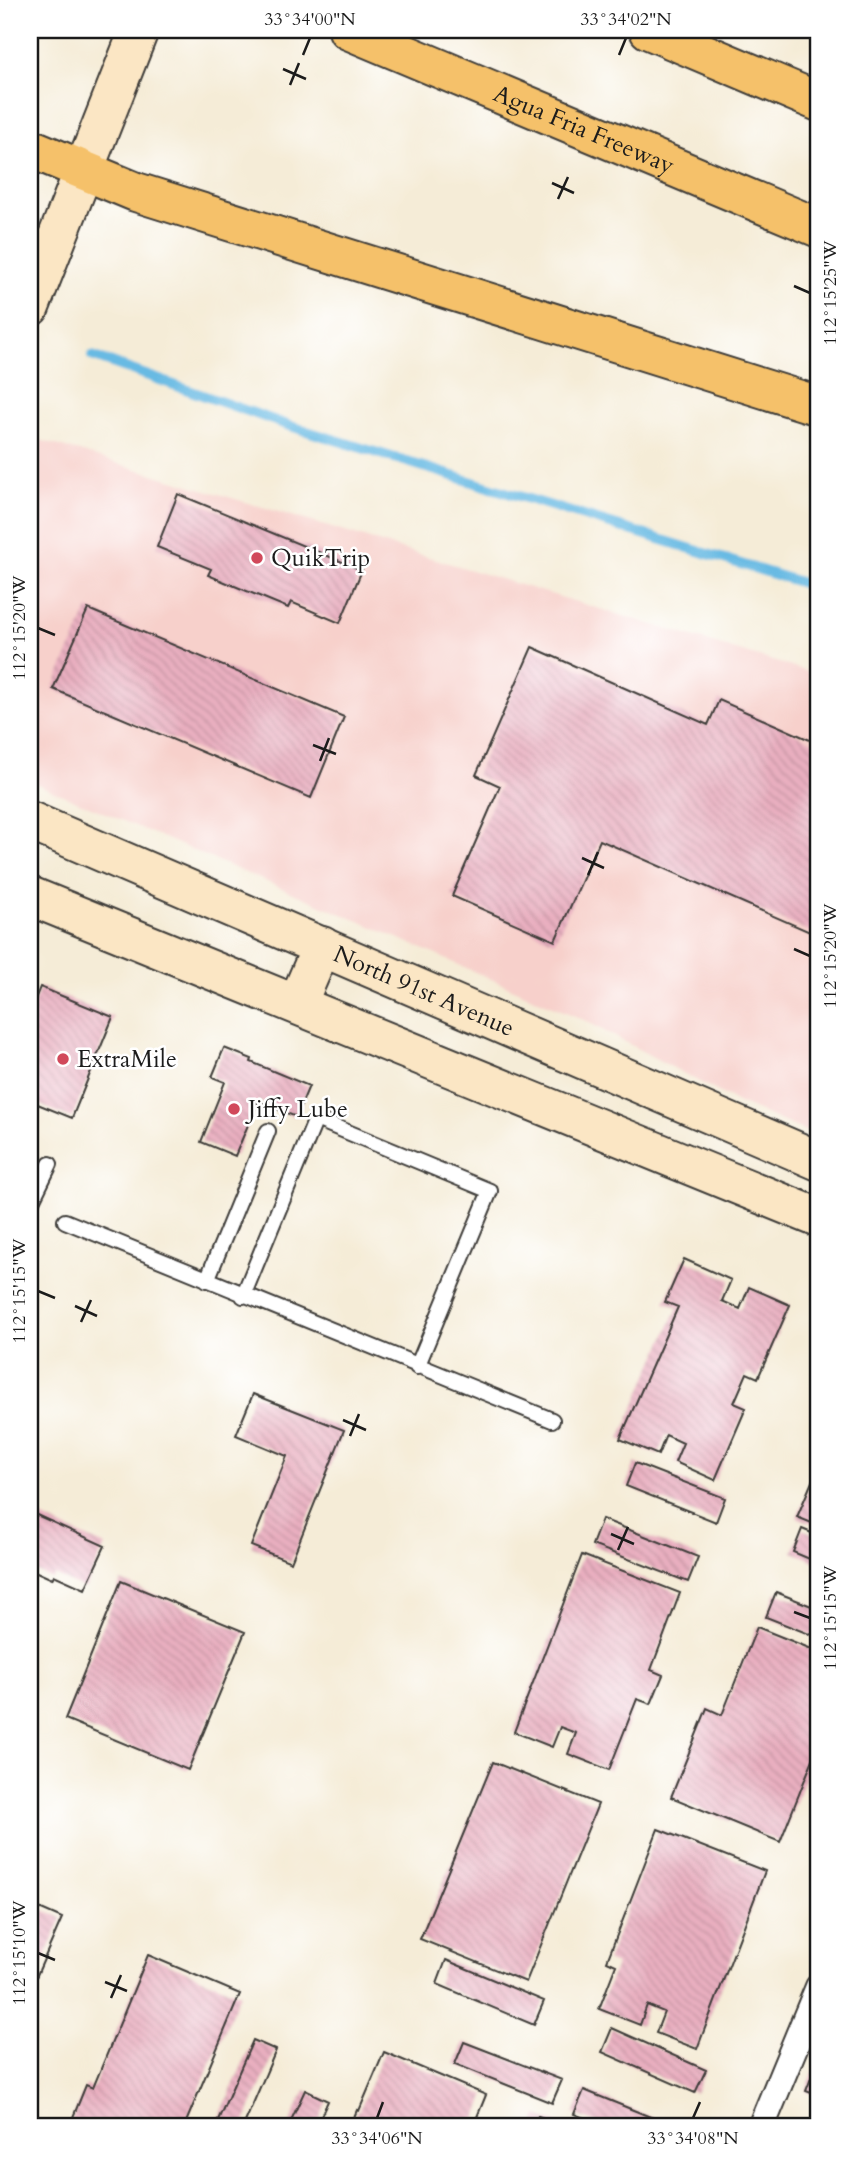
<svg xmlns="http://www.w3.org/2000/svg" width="849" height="2157" font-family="Cardo,serif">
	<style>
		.built { fill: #f7d0cb }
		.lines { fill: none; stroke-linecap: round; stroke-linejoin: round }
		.stream { stroke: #67bae3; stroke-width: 10 }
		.building { fill: url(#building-back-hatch) }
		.service-casing { stroke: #3d3b38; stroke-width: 18 }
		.minor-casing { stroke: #3d3b38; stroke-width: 30 }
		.secondary-casing { stroke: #3d3b38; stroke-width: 42 }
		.motorway-casing { stroke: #3d3b38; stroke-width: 42 }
		.service { stroke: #fff; stroke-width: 14 }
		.minor { stroke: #fff; stroke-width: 26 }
		.secondary { stroke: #fbe6c4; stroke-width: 38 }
		.motorway { stroke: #f5c16b; stroke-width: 38 }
		.ticks { fill: none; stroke: #1c1c1c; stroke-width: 2.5 }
		.poi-dot { fill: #d1495b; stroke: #fff; stroke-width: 2.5 }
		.labels { text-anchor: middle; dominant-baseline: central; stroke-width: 5; stroke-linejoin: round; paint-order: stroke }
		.street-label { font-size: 24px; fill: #1c1c1c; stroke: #fff }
		.poi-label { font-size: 24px; fill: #1c1c1c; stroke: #fff; text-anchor: start }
		.neatline { fill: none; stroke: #1c1c1c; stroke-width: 2.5 }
		.ticks-label { font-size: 18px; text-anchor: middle; fill: #1c1c1c }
	</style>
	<defs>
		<pattern id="building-back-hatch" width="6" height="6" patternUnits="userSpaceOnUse" patternTransform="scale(1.75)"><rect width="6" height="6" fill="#e9afc0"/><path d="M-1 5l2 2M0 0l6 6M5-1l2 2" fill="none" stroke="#c796a4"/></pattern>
	</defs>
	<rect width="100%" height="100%" fill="#fff"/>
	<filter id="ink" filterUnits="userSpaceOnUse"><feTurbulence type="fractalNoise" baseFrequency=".0143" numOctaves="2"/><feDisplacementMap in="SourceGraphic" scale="14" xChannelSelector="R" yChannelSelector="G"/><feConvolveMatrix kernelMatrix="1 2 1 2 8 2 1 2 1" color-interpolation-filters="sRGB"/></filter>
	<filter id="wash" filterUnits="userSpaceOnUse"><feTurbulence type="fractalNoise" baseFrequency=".00686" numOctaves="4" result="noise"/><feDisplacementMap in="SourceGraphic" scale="28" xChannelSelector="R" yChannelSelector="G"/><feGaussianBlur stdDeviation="1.57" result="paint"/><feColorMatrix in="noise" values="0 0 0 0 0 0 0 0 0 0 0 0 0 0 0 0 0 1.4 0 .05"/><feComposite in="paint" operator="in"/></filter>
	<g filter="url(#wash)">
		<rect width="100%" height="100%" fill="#f5ecd7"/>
		<!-- built -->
		<path class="built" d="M 30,437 L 819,675 L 819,1137 L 737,1102 L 584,1020 L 368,925 L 30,781 Z"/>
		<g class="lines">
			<!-- stream -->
			<path class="stream" d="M 92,356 L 287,425 L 819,588"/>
		</g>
		<g id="blocks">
			<!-- building -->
			<path class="building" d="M 178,494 L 362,570 L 340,623 L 291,602 L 288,608 L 208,575 L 211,569 L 157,547 Z
				M 88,609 L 344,717 L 311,798 L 53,689 Z
				M 532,647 L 708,725 L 719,700 L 819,744 L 819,936 L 600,840 L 555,941 L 452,896 L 500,786 L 476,775 Z
				M 40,987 L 113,1017 L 72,1118 L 30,1101 L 30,1012 Z
				M 224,1048 L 252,1059 L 251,1062 L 309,1086 L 296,1117 L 258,1101 L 235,1156 L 201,1142 L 225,1082 L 212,1077 Z
				M 684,1259 L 731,1280 L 722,1301 L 740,1309 L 749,1287 L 790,1305 L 758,1378 L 747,1373 L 734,1403 L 746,1408 L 715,1480 L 675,1462 L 683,1443 L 666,1435 L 658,1455 L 620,1439 L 678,1307 L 665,1302 Z
				M 253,1394 L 344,1430 L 291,1562 L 251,1546 L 287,1456 L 236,1435 Z
				M 635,1463 L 725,1498 L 716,1522 L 626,1486 Z
				M 819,1465 L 819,1526 L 797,1517 Z
				M 30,1512 L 105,1546 L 85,1589 L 54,1575 L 52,1579 L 30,1569 Z
				M 602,1519 L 698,1557 L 688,1582 L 592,1545 Z
				M 802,1529 L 819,1536 L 819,1563 L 793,1552 Z
				M 582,1555 L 680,1593 L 651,1670 L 663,1675 L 651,1704 L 637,1699 L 609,1770 L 568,1754 L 576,1733 L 560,1727 L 552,1747 L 514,1732 Z
				M 121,1581 L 245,1632 L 188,1770 L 65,1719 Z
				M 776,1592 L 819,1609 L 819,1638 L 766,1617 Z
				M 757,1627 L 819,1652 L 819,1744 L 780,1842 L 671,1797 L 707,1708 L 722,1715 Z
				M 493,1762 L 598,1804 L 526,1982 L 420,1939 Z
				M 658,1829 L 765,1871 L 697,2049 L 656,2033 L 664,2012 L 647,2005 L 640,2025 L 599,2009 L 616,1965 L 607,1961 Z
				M 30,1904 L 62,1918 L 30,1991 Z
				M 148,1955 L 240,1994 L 184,2127 L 69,2127 L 86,2085 L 93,2088 Z
				M 446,1960 L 544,2001 L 534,2025 L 437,1984 Z
				M 612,2028 L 706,2070 L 695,2093 L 602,2052 Z
				M 253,2040 L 276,2050 L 243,2127 L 215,2127 Z
				M 464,2042 L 562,2080 L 552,2103 L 455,2064 Z
				M 384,2052 L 486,2095 L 473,2127 L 350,2127 L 357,2110 L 359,2111 Z
				M 819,2058 L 819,2096 L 806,2091 Z
				M 305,2090 L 328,2101 L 316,2127 L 288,2127 Z
				M 584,2090 L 675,2127 L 607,2127 L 574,2114 Z
				M 538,2116 L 568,2127 L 534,2127 Z"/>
		</g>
	</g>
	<g filter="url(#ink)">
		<use href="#blocks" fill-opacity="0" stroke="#3d3b38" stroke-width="2"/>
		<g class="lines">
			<defs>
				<path id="service" d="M 30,1205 L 50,1164
					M 65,1221 L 552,1420
					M 207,1280 L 268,1131
					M 243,1296 L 316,1119 L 490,1191 L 417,1367"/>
				<path id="minor" d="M 761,2127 L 819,1987"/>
				<g id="secondary">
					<path d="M 30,307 L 139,30"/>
					<path id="s1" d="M 30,821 L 819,1161"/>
					<path d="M 30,896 L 819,1218"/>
					<path d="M 297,1004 L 322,946"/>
				</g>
				<g id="motorway">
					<path id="s2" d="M 348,30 L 819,228"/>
					<path d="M 649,30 L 819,102"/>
					<path d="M 30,148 L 136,192 L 819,406"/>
				</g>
			</defs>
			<!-- service casing -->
			<use href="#service" class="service-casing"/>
			<!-- minor casing -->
			<use href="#minor" class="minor-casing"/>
			<!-- secondary casing -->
			<use href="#secondary" class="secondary-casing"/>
			<!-- motorway casing -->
			<use href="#motorway" class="motorway-casing"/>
			<!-- service -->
			<use href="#service" class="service"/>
			<!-- minor -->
			<use href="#minor" class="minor"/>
			<!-- secondary -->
			<use href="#secondary" class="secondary"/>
			<!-- motorway -->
			<use href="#motorway" class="motorway"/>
		</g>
	</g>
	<!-- ticks -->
	<path class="ticks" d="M 303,55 L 310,38M 619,55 L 626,38M 283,69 L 306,79M 290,85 L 299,63M 552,183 L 574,193M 558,199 L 568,177M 794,286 L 810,293M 38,628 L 55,635M 313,745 L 336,754M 320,761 L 329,738M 582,858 L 604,868M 588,875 L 598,852M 794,949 L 810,956M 38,1291 L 55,1298M 75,1306 L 97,1316M 81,1322 L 91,1300M 343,1420 L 366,1430M 350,1436 L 359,1414M 611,1534 L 634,1544M 618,1550 L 628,1527M 794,1612 L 810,1618M 38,1953 L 55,1960M 105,1982 L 127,1991M 111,1998 L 121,1975M 377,2118 L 383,2102M 693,2118 L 700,2102"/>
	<!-- markers -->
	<g class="poi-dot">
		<circle cx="257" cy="558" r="7"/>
		<circle cx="63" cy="1059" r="7"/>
		<circle cx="234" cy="1109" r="7"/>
	</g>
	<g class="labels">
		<!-- street labels -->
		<g class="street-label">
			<text stroke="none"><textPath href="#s2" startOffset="256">Agua Fria Freeway</textPath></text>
			<text stroke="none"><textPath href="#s1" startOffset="429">North 91st Avenue</textPath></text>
		</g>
		<!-- poi labels -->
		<g class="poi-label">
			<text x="271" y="558">QuikTrip</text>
			<text x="77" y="1059">ExtraMile</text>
			<text x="248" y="1109">Jiffy Lube</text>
		</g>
	</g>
	<!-- margin -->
	<rect width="849" height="2157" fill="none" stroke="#fff" stroke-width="77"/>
	<rect x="38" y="38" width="772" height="2080" class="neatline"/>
	<g class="ticks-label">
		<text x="310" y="25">33°34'00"N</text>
		<text x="626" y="25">33°34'02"N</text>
		<text transform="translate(830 293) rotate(-90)" y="6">112°15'25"W</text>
		<text transform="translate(19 628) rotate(-90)" y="6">112°15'20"W</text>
		<text transform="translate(830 956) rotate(-90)" y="6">112°15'20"W</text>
		<text transform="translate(19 1291) rotate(-90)" y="6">112°15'15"W</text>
		<text transform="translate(830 1618) rotate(-90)" y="6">112°15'15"W</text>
		<text transform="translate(19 1953) rotate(-90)" y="6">112°15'10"W</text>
		<text x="377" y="2144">33°34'06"N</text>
		<text x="693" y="2144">33°34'08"N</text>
	</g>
</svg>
